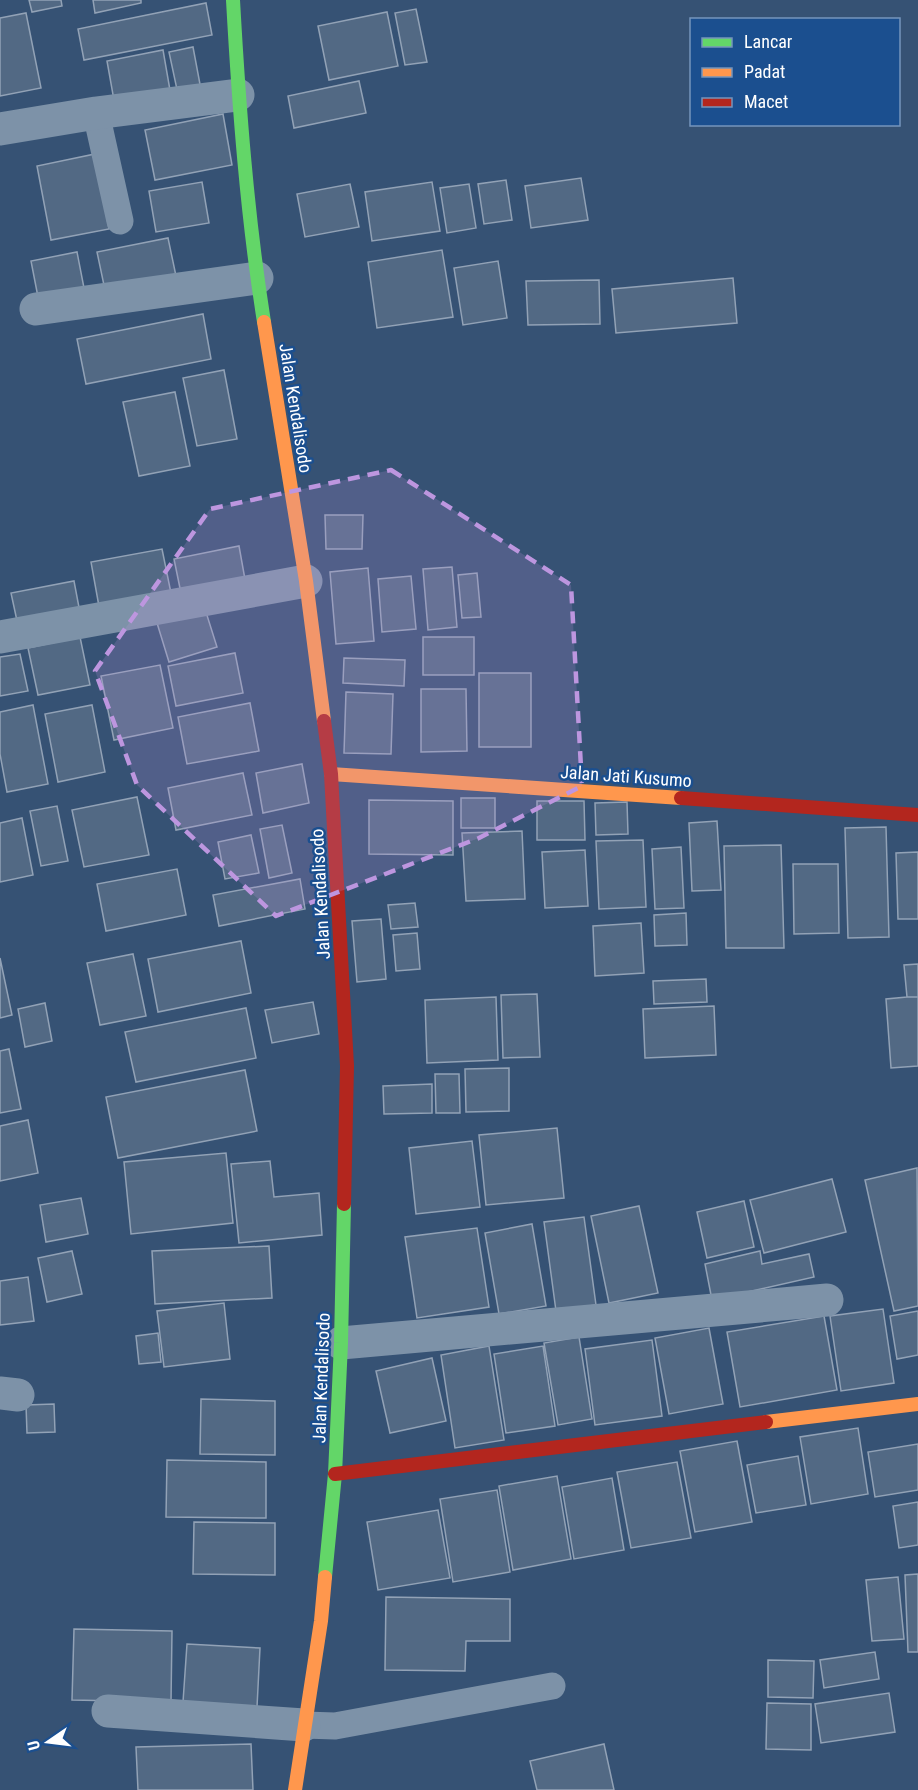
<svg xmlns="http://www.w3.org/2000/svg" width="918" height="1790" font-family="'Roboto Condensed',sans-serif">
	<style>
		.building { fill: #526984; stroke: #92a2b6; stroke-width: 1.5 }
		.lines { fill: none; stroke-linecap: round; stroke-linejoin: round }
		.lane { stroke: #7d92a8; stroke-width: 27 }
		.street { stroke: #7d92a8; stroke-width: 33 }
		.fast { stroke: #63d668; stroke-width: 14 }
		.slow { stroke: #ff974d; stroke-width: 14 }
		.jam { stroke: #b3261e; stroke-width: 14 }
		.marked { fill: #bd96df; fill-opacity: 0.2; stroke: #bd96df; stroke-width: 4.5; stroke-dasharray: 12 8; stroke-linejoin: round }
		.labels { text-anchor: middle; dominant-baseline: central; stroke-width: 5; stroke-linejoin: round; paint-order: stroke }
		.street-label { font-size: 18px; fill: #fff; stroke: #1b4f8f }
	</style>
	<rect width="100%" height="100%" fill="#365274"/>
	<!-- building -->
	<path class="building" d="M 29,0 L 61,0 L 62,6 L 32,12 Z
		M 93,0 L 141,0 L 141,3 L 95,13 Z
		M 206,3 L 212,35 L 84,60 L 78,29 Z
		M 416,9 L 427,62 L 405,65 L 395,13 Z
		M 387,12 L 398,66 L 329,80 L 318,26 Z
		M 26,13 L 41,88 L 0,96 L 0,18 Z
		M 193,47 L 202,95 L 179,99 L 169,52 Z
		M 163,50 L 171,96 L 115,106 L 107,61 Z
		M 359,81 L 366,113 L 294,128 L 288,96 Z
		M 223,114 L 232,165 L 155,180 L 145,130 Z
		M 95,154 L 109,229 L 51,240 L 37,166 Z
		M 581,178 L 588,220 L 531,228 L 525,186 Z
		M 506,180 L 512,220 L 484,224 L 478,184 Z
		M 202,182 L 209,223 L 156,232 L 149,191 Z
		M 432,182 L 440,231 L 372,241 L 365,192 Z
		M 350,184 L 359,227 L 305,237 L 297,194 Z
		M 469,184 L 476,228 L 447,233 L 440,188 Z
		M 168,238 L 176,276 L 105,290 L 97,252 Z
		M 442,250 L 453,317 L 377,328 L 368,262 Z
		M 77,252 L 84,288 L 38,297 L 31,261 Z
		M 498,261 L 507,318 L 463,325 L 454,268 Z
		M 733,278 L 737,323 L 616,333 L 612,289 Z
		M 599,280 L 600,324 L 528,325 L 526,281 Z
		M 203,314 L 211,359 L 86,384 L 77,339 Z
		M 224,370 L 237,439 L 197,446 L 183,378 Z
		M 175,392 L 190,466 L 139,476 L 123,402 Z
		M 325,515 L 363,515 L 362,549 L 326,549 Z
		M 239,546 L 246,585 L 182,598 L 174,559 Z
		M 162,549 L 172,598 L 100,612 L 91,562 Z
		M 452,567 L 457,627 L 428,630 L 423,569 Z
		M 368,568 L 374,641 L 336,644 L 330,572 Z
		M 477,573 L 481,617 L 462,618 L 458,575 Z
		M 411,576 L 416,629 L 382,632 L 378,579 Z
		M 74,581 L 81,618 L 19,630 L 11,593 Z
		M 205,609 L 217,647 L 169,662 L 157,623 Z
		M 80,637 L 90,685 L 38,695 L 28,648 Z
		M 423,637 L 474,637 L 474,675 L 423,675 Z
		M 235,653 L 243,693 L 176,706 L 168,666 Z
		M 20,654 L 28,691 L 0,696 L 0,657 Z
		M 344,658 L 405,660 L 404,686 L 343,683 Z
		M 160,665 L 173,728 L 114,740 L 101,676 Z
		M 479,673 L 531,673 L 531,747 L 479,747 Z
		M 421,689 L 466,689 L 467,751 L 421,752 Z
		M 346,692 L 393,694 L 391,754 L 344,753 Z
		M 250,703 L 259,751 L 187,764 L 178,717 Z
		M 33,705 L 48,784 L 7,792 L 0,754 L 0,712 Z
		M 92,705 L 105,772 L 58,782 L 45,714 Z
		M 302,764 L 309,803 L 263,813 L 256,773 Z
		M 243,773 L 252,815 L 176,830 L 168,788 Z
		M 137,797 L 149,855 L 84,867 L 72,810 Z
		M 461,798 L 495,798 L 495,828 L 461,828 Z
		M 369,800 L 453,801 L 453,855 L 369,854 Z
		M 537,801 L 584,801 L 585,840 L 537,840 Z
		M 627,802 L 628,834 L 596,835 L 595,803 Z
		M 57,806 L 68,861 L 41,866 L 30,811 Z
		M 22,818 L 33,875 L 0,882 L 0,823 Z
		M 717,821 L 721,890 L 692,891 L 689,823 Z
		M 282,825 L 292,873 L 269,878 L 260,829 Z
		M 886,827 L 889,937 L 848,938 L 845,828 Z
		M 522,831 L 525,899 L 466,901 L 462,833 Z
		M 251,835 L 259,873 L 225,879 L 218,842 Z
		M 643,840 L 646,907 L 599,909 L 596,841 Z
		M 781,845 L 784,948 L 726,948 L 724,846 Z
		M 681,847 L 684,908 L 655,909 L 652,849 Z
		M 585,850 L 588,906 L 545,908 L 542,852 Z
		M 918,852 L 918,919 L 898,919 L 896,853 Z
		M 793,864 L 838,864 L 839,933 L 794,934 Z
		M 177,869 L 186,915 L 106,931 L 97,884 Z
		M 300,879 L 305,909 L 219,926 L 213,895 Z
		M 415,903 L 418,927 L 391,929 L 388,905 Z
		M 686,913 L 687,945 L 655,946 L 654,915 Z
		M 381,919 L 386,979 L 357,982 L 352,921 Z
		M 641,923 L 644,973 L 595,976 L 593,926 Z
		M 417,933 L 420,969 L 396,971 L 393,935 Z
		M 241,941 L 251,993 L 158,1012 L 148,959 Z
		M 133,954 L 146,1016 L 100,1025 L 87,963 Z
		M 0,958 L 12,1015 L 0,1018 Z
		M 918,964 L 918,997 L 907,997 L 904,965 Z
		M 706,979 L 707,1002 L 654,1004 L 653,981 Z
		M 537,994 L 540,1057 L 503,1058 L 501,995 Z
		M 496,997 L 498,1060 L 427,1063 L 425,1000 Z
		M 907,997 L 918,997 L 918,1066 L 891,1068 L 886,999 Z
		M 313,1002 L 319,1034 L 272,1043 L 265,1010 Z
		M 45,1003 L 52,1041 L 25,1047 L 18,1009 Z
		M 714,1006 L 716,1055 L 645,1058 L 643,1009 Z
		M 246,1008 L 256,1058 L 136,1082 L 125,1032 Z
		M 9,1049 L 21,1109 L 0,1113 L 0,1051 Z
		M 509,1068 L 509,1111 L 466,1112 L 465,1069 Z
		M 245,1070 L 257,1131 L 118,1158 L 106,1097 Z
		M 435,1074 L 459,1074 L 460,1113 L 436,1113 Z
		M 432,1084 L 432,1113 L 384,1114 L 383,1086 Z
		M 28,1120 L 38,1173 L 0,1181 L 0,1126 Z
		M 557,1128 L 564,1198 L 486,1205 L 479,1135 Z
		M 472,1141 L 480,1207 L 416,1214 L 409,1148 Z
		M 226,1153 L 233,1223 L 131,1234 L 124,1162 Z
		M 270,1161 L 274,1197 L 319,1193 L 322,1235 L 239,1243 L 231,1164 Z
		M 917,1168 L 918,1306 L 894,1311 L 865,1180 Z
		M 832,1179 L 846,1232 L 764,1253 L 750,1200 Z
		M 81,1198 L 88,1234 L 46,1242 L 40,1205 Z
		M 744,1201 L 754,1247 L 707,1258 L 697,1212 Z
		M 639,1206 L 658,1293 L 609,1303 L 591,1216 Z
		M 584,1217 L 596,1305 L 556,1311 L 544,1222 Z
		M 532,1224 L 546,1306 L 499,1314 L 485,1233 Z
		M 477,1228 L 489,1307 L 417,1318 L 405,1237 Z
		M 269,1246 L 272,1298 L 155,1304 L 152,1251 Z
		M 72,1251 L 82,1294 L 47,1302 L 38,1258 Z
		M 760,1251 L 762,1264 L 809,1254 L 814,1277 L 712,1300 L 705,1264 Z
		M 28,1277 L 34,1321 L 0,1325 L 0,1281 Z
		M 224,1303 L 230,1359 L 164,1367 L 157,1311 Z
		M 883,1309 L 894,1383 L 841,1391 L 830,1316 Z
		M 918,1311 L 918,1355 L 897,1359 L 890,1316 Z
		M 824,1316 L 837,1390 L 740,1407 L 727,1332 Z
		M 709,1328 L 723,1404 L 669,1414 L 655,1338 Z
		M 158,1333 L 161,1362 L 139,1364 L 136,1336 Z
		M 579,1337 L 592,1419 L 558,1425 L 544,1343 Z
		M 652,1340 L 662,1416 L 595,1425 L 585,1349 Z
		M 489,1346 L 504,1440 L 455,1448 L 441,1355 Z
		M 543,1346 L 555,1426 L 506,1433 L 494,1354 Z
		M 432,1358 L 446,1421 L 390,1433 L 376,1371 Z
		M 201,1399 L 275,1401 L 275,1455 L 200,1454 Z
		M 54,1404 L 55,1432 L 27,1433 L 26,1405 Z
		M 858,1428 L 868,1494 L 811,1504 L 800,1437 Z
		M 737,1441 L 752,1522 L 695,1532 L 680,1451 Z
		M 918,1444 L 918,1490 L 875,1497 L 868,1452 Z
		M 798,1456 L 806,1505 L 756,1513 L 747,1465 Z
		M 167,1460 L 266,1462 L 266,1518 L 166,1517 Z
		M 677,1462 L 691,1538 L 631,1548 L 617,1472 Z
		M 557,1476 L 571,1559 L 513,1570 L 499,1486 Z
		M 612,1478 L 624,1550 L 574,1559 L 562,1487 Z
		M 497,1490 L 510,1572 L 453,1582 L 440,1499 Z
		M 918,1502 L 918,1545 L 899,1548 L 893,1506 Z
		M 438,1510 L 450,1578 L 378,1590 L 367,1522 Z
		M 194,1522 L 275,1523 L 275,1575 L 193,1574 Z
		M 918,1574 L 918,1652 L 908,1652 L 905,1575 Z
		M 898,1577 L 904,1639 L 872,1641 L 866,1580 Z
		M 386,1597 L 510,1599 L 510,1641 L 466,1641 L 465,1671 L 385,1670 Z
		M 74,1629 L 172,1631 L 171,1702 L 72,1700 Z
		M 187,1644 L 260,1648 L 257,1707 L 183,1702 Z
		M 875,1652 L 879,1679 L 824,1688 L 820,1660 Z
		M 768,1660 L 814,1661 L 813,1698 L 768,1697 Z
		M 889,1693 L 895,1732 L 821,1743 L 815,1704 Z
		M 767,1703 L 811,1704 L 811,1750 L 766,1749 Z
		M 251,1744 L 253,1790 L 138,1790 L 136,1747 Z
		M 604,1744 L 614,1790 L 537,1790 L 530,1761 Z"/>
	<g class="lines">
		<!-- lane -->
		<path class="lane" d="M 96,113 L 120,221
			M 304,1725 L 335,1726 L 552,1686"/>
		<!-- street -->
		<path class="street" d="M 0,129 L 96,113 L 238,95
			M 36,309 L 257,278
			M 0,637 L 306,581
			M 341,1343 L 827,1300
			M 0,1393 L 18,1395
			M 108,1711 L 304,1725"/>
		<!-- fast -->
		<path class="fast" d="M 233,0 C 239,107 247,215 264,322
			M 325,1577 L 335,1474 L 341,1343 L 344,1204"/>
		<!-- slow -->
		<path class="slow" d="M 264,322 L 306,581 L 324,721
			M 331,774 L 681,798
			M 766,1422 L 918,1404
			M 295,1790 L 321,1621 L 325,1577"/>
		<!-- jam -->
		<path class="jam" d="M 324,721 L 331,774 L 347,1066 L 344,1204
			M 681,798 L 918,815
			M 335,1474 L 766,1422"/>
	</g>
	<!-- marked area -->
	<path class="marked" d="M 391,470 L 571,585 L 582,786 L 479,838 L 276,916 L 137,785 L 95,671 L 210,509 Z"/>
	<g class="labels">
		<!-- street labels -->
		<g class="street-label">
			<text transform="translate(296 408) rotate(81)">Jalan Kendalisodo</text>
			<text transform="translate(626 776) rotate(4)">Jalan Jati Kusumo</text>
			<text transform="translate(320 894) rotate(-93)">Jalan Kendalisodo</text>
			<text transform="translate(321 1378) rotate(-88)">Jalan Kendalisodo</text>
		</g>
	</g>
	<!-- legend -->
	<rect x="690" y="18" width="210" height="108" fill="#1b4f8f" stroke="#7695bc" stroke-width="1.5"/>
	<rect x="702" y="38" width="30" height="9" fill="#63d668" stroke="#7695bc" stroke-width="1.5"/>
	<text x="744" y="48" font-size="18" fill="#ffffff">Lancar</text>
	<rect x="702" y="68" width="30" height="9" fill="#ff974d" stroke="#7695bc" stroke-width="1.5"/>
	<text x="744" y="78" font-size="18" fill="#ffffff">Padat</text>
	<rect x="702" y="98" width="30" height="9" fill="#b3261e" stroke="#7695bc" stroke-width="1.5"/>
	<text x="744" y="108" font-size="18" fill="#ffffff">Macet</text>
	<!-- north arrow -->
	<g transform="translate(48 1742) rotate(256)" stroke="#1b4f8f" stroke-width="4.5" paint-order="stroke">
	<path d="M0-4.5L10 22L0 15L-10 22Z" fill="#ffffff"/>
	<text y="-9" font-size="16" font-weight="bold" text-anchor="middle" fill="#ffffff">U</text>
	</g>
</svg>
